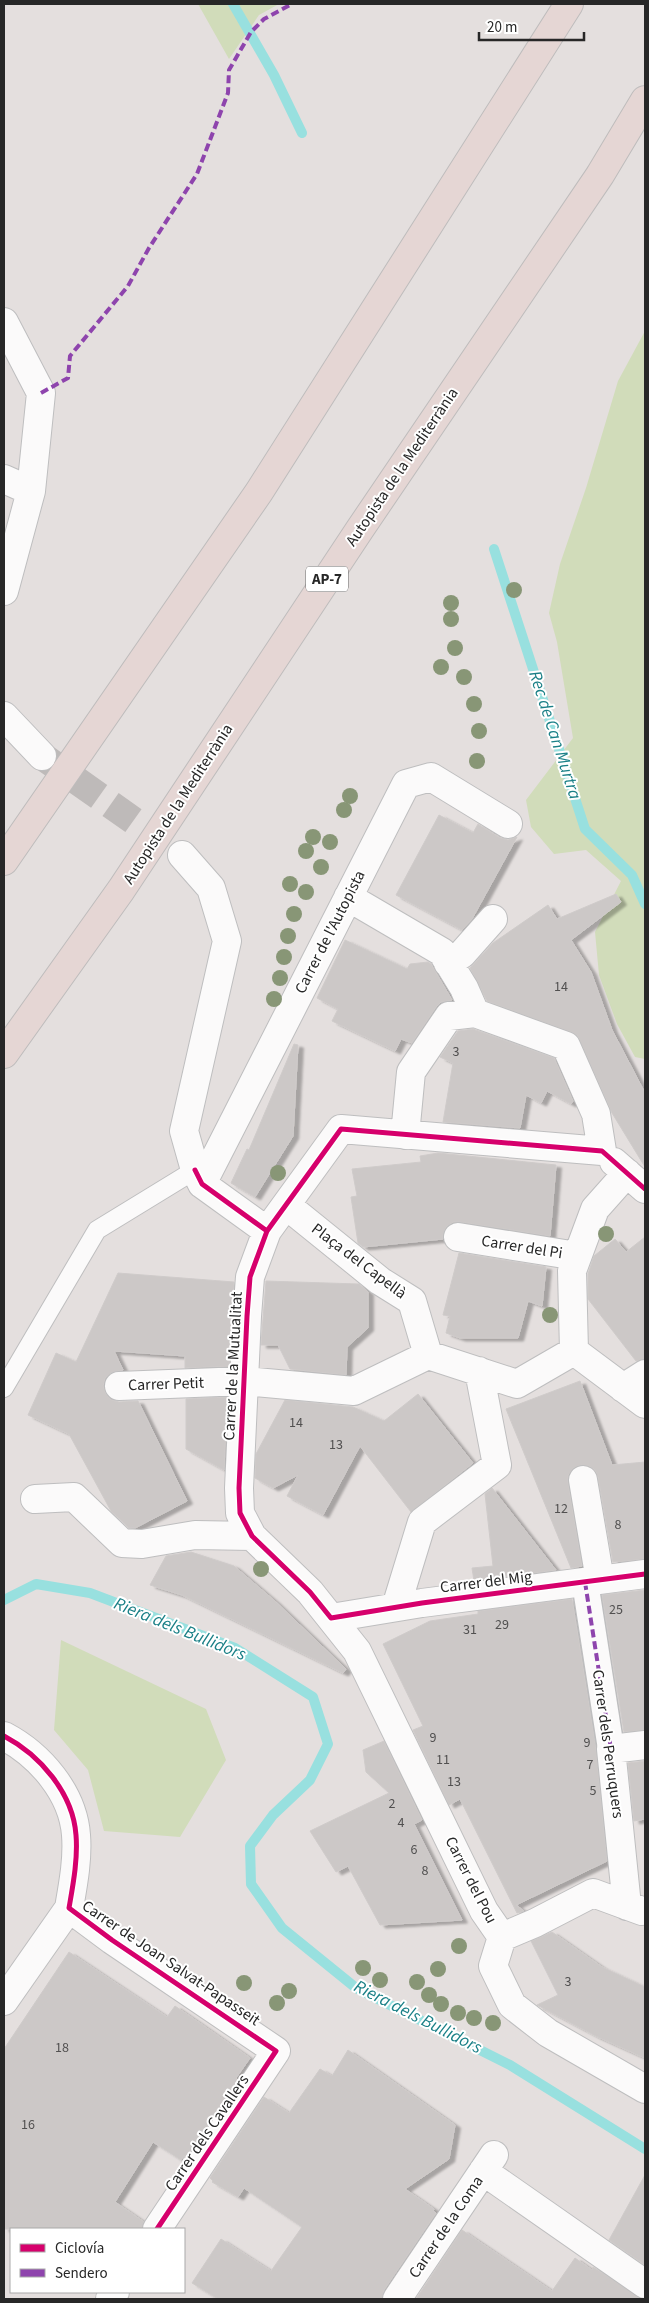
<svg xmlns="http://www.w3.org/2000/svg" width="649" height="2303" font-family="'Source Sans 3',sans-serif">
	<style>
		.green { fill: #d1dcba }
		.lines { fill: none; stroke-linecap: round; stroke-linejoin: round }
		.stream { stroke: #98e0df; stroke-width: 10 }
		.building { fill: #ccc8c7; stroke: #cfcbca; filter: url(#shadow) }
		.minor-tunnel { stroke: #bebab9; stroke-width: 28; stroke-dasharray: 28 14; stroke-linecap: butt }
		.service-casing { stroke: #bebebf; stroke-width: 20 }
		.pedestrian-casing { stroke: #bebebf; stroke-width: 29 }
		.minor-casing { stroke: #bebebf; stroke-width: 30 }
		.motorway-casing { stroke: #bebcbc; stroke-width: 30 }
		.service { stroke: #fbfafa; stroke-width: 18 }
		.pedestrian { stroke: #fbfafa; stroke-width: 26 }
		.minor { stroke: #fbfafa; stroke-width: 28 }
		.motorway { stroke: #e5d6d4; stroke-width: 28 }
		.quiet { stroke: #8e44ad; stroke-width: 4; stroke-dasharray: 8 4; stroke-linecap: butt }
		.cycleway-casing { stroke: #fff; stroke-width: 8 }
		.cycleway { stroke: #d6006c; stroke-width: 5 }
		.tree { fill: #889676 }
		.labels { text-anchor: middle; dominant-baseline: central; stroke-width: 4; stroke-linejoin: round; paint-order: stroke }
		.number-label { font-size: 14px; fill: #515050 }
		.shield { fill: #fff; stroke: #686868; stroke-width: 1 }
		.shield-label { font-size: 15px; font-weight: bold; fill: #272727 }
		.street-label { font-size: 16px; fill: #272727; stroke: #fff }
		.water-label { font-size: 18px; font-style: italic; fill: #1b8087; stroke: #fff }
	</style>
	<defs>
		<filter id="shadow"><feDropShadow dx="5.5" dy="3" stdDeviation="1" flood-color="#0004"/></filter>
	</defs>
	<rect width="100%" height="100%" fill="#e4dfde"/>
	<!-- green -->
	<path class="green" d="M 198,4 L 279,4 L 259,15 L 229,59 Z
		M 645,331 L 645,1059 L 635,1057 L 617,1024 L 599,975 L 595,932 L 621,881 L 586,850 L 554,854 L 531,827 L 526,800 L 573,738 L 557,642 L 549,613 L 560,564 L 586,488 L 618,381 Z
		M 61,1640 L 206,1709 L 226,1760 L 180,1837 L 104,1831 L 88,1770 L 54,1730 Z"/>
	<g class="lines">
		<!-- stream -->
		<path class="stream" d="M 233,4 L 274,75 L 302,133
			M 494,549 L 585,829 L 632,875 L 645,904
			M 4,1600 L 36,1584 L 90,1593 L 235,1648 L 313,1697 L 328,1744 L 310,1780 L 273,1815 L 250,1846 L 251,1884 L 282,1928 L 356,1988 L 510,2065 L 645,2149"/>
	</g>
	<!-- building -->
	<path class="building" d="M 439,815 L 473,833 L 478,824 L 500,838 L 508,840 L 517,837 L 472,919 L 462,930 L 396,895 Z
		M 616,894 L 621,902 L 571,940 L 591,972 L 612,1030 L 645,1093 L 645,1167 L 612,1113 L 577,1035 L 487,1001 L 470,968 L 493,943 L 548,905 L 557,919 Z
		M 345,940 L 407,969 L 410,964 L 428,962 L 431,964 L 452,1000 L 441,1002 L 436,1007 L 412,1043 L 401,1039 L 395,1051 L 332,1021 L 338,1009 L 317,998 Z
		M 473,1029 L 554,1058 L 573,1101 L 571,1104 L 547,1091 L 541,1103 L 526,1095 L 520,1128 L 443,1122 L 453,1063 L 440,1057 L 458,1031 Z
		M 294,1044 L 298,1045 L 293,1136 L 255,1197 L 231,1183 L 247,1149 L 249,1150 Z
		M 438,1153 L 556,1165 L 550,1236 L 460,1222 L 453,1222 L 446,1227 L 443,1234 L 443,1239 L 363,1247 L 358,1243 L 351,1197 L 357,1196 L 352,1169 L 421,1162 L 420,1156 Z
		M 645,1237 L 645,1359 L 636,1361 L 588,1299 L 588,1274 L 594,1256 L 615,1239 L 626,1252 Z
		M 459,1253 L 546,1267 L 542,1306 L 528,1301 L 518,1338 L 460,1338 L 446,1333 L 450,1316 L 443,1315 Z
		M 118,1273 L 234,1282 L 229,1366 L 185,1368 L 185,1356 L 114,1351 L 123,1370 L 111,1373 L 105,1378 L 103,1386 L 106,1394 L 111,1400 L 119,1402 L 138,1401 L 187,1501 L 135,1528 L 129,1528 L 111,1511 L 69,1434 L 28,1415 L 56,1353 L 76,1362 Z
		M 266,1281 L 359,1284 L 368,1292 L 368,1328 L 347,1347 L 346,1375 L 290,1369 L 278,1345 L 261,1345 Z
		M 580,1381 L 612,1465 L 645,1462 L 645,1559 L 613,1562 L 598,1477 L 595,1470 L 589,1466 L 581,1465 L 573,1468 L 568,1475 L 568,1483 L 582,1566 L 571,1568 L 506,1409 Z
		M 418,1394 L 473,1463 L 411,1512 L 360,1446 L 323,1515 L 287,1496 L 298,1475 L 273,1488 L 255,1478 L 256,1454 L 285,1400 L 353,1407 L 384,1421 Z
		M 226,1397 L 227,1401 L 224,1470 L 186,1449 L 186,1399 Z
		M 492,1488 L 556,1570 L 474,1581 L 472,1568 L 493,1566 L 485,1494 Z
		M 191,1552 L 234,1566 L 276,1602 L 346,1669 L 343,1673 L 182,1595 L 150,1585 L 166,1556 Z
		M 645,1590 L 645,1730 L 624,1732 L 602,1595 Z
		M 572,1599 L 596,1748 L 607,1861 L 516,1905 L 524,1911 L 517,1913 L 460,1799 L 449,1805 L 413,1730 L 423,1726 L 383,1644 L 430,1621 L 478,1614 L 478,1611 Z
		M 384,1741 L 422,1820 L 414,1824 L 462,1920 L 380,1925 L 348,1866 L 336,1872 L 310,1831 L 389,1793 L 366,1772 L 363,1750 Z
		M 645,1761 L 645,1819 L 634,1821 L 628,1763 Z
		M 552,1932 L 602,1967 L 645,1987 L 645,2058 L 596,2036 L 537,2005 L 558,1995 L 531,1941 Z
		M 69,1952 L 167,2017 L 175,2006 L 250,2058 L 236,2078 L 238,2080 L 184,2161 L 184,2155 L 181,2160 L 153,2142 L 115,2202 L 144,2222 L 142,2229 L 4,2229 L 4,2049 Z
		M 348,2050 L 455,2125 L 449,2159 L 405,2189 L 434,2209 L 433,2211 L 436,2213 L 384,2290 L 382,2299 L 218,2299 L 192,2283 L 221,2239 L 271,2271 L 302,2227 L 244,2188 L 238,2197 L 212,2182 L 213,2181 L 210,2178 L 264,2097 L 289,2113 L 320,2069 L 332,2076 Z
		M 645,2175 L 645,2265 L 609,2240 Z
		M 462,2230 L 552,2291 L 575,2258 L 592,2270 L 593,2267 L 643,2299 L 416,2299 Z"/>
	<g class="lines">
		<!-- minor-tunnel -->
		<path class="minor-tunnel" d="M 42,756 L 182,855"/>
		<defs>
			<path id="service" d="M 4,1388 L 97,1230 L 195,1170"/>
			<path id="pedestrian" d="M 585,1582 L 611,1749"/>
			<path id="minor" d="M 4,322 L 41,393 L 31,491 L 4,591
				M 4,479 L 31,491
				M 4,716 L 42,756
				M 182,855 L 211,888 L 227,941 L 184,1131 L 195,1170 L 202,1184 L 267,1231
				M 348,897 L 442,952 L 464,988 L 475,1013 L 566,1046 L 596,1114 L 602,1151
				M 448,963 L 462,954 L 493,919
				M 405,1135 L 411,1072 L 449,1016 L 475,1013
				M 614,1162 L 645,1189
				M 627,1173 L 595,1209 L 572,1271 L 574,1351 L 645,1404
				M 202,1184 L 406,784 L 431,777 L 508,824
				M 286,1205 L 380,1281 L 412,1301 L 428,1355
				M 458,1237 L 577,1256
				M 119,1386 L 244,1381 L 354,1391 L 428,1355 L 517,1384 L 574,1351
				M 623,1388 L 645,1374
				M 583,1480 L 600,1580
				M 35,1499 L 74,1497 L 122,1543 L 142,1544 L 195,1535 L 252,1536
				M 396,1607 L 422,1522 L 497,1465 L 479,1371
				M 331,1618 L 422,1603 L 645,1574
				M 4,1736 C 40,1755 73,1793 76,1835 C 78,1859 73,1885 69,1908 L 112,1940 L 276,2051 L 157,2229
				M 627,1906 L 611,1749 L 645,1745
				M 502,1937 L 484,1911 L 357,1651 L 310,1592 L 252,1536 L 240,1513 L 239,1488 L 247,1316 L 250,1277 L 267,1231 L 341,1129 L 602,1151
				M 502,1937 L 493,1966 L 512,2005 L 548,2033 L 645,2089
				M 502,1937 L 535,1923 L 593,1893 L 642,1911
				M 4,2001 L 69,1908
				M 483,2171 L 645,2284
				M 110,2299 L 115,2292
				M 397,2299 L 494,2155"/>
			<path id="motorway" d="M 4,861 L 259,492 L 569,4
				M 4,1054 L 121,890 L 360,529 L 600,175 L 645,100"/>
		</defs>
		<!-- service casing -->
		<use href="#service" class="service-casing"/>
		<!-- pedestrian casing -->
		<use href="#pedestrian" class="pedestrian-casing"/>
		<!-- minor casing -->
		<use href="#minor" class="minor-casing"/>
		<!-- motorway casing -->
		<use href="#motorway" class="motorway-casing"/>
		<!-- service -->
		<use href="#service" class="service"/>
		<!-- pedestrian -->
		<use href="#pedestrian" class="pedestrian"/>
		<!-- minor -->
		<use href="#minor" class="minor"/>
		<!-- motorway -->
		<use href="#motorway" class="motorway"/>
		<!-- quiet -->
		<path class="quiet" d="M 41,393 L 68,378 L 70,356 L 128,286 L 149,248 L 197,174 L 228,93 L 229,70 L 251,32 L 264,19 L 292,4
			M 585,1582 L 611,1749"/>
		<defs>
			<path id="cycleway" d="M 195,1170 L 202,1184 L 267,1231
				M 645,1189 L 602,1151 L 341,1129 L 267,1231 L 250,1277 L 247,1316 L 239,1488 L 240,1513 L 252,1536 L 310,1592 L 331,1618 L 422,1603 L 645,1574
				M 4,1736 C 40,1755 73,1793 76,1835 C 78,1859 73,1885 69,1908 L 112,1940 L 276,2051 L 157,2229"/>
		</defs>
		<!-- cycleway casing -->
		<use href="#cycleway" class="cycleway-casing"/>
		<!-- cycleway -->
		<use href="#cycleway" class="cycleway"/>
	</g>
	<!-- trees -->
	<g class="tree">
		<circle cx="514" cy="590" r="8"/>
		<circle cx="451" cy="603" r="8"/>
		<circle cx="451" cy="619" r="8"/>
		<circle cx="455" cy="648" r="8"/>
		<circle cx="441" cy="667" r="8"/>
		<circle cx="464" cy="677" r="8"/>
		<circle cx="474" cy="704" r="8"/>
		<circle cx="479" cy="731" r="8"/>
		<circle cx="477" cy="761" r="8"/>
		<circle cx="350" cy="796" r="8"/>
		<circle cx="344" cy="810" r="8"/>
		<circle cx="313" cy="837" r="8"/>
		<circle cx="330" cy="842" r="8"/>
		<circle cx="306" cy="851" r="8"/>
		<circle cx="321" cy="867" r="8"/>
		<circle cx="290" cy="884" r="8"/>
		<circle cx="306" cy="892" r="8"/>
		<circle cx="294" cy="914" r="8"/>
		<circle cx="288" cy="936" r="8"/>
		<circle cx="284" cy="957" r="8"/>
		<circle cx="280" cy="978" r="8"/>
		<circle cx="274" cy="999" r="8"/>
		<circle cx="278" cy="1173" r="8"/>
		<circle cx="606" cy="1234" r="8"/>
		<circle cx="550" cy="1315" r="8"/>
		<circle cx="261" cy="1569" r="8"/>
		<circle cx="459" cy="1946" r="8"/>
		<circle cx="363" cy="1968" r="8"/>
		<circle cx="438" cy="1969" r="8"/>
		<circle cx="380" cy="1980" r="8"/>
		<circle cx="417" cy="1982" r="8"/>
		<circle cx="244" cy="1983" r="8"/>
		<circle cx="289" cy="1991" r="8"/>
		<circle cx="429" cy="1995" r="8"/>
		<circle cx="277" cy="2003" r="8"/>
		<circle cx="441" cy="2004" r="8"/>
		<circle cx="458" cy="2013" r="8"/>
		<circle cx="474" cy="2018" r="8"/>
		<circle cx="493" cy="2023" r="8"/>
	</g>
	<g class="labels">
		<!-- number labels -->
		<g class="number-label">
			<text x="561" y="987">14</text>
			<text x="456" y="1052">3</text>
			<text x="296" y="1423">14</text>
			<text x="336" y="1445">13</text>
			<text x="561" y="1509">12</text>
			<text x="618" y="1525">8</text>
			<text x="616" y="1610">25</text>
			<text x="502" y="1625">29</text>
			<text x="470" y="1630">31</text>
			<text x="433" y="1738">9</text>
			<text x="587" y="1743">9</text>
			<text x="443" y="1760">11</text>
			<text x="590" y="1765">7</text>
			<text x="454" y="1782">13</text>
			<text x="593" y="1791">5</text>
			<text x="392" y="1804">2</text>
			<text x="401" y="1823">4</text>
			<text x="414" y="1850">6</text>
			<text x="425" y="1871">8</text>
			<text x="568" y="1982">3</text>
			<text x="62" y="2048">18</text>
			<text x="28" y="2125">16</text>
		</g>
		<!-- shield labels -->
		<rect class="shield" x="306" y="566.5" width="42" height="25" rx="4"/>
		<g class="shield-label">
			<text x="327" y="579">AP-7</text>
		</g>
		<!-- street labels -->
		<g class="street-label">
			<text transform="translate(402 467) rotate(-56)">Autopista de la Mediterrània</text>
			<text transform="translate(178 804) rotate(-57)">Autopista de la Mediterrània</text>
			<text transform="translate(330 932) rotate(-63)">Carrer de l'Autopista</text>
			<text transform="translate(522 1247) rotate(9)">Carrer del Pi</text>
			<text transform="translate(359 1261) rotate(37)">Plaça del Capellà</text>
			<text transform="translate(233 1366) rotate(-87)">Carrer de la Mutualitat</text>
			<text transform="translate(166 1384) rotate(-2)">Carrer Petit</text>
			<text transform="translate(486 1582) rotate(-7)">Carrer del Mig</text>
			<text transform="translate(608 1744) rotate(82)">Carrer dels Perruquers</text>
			<text transform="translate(471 1880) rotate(63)">Carrer del Pou</text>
			<text transform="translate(171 1963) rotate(34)">Carrer de Joan Salvat-Papasseit</text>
			<text transform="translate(207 2133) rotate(-56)">Carrer dels Cavallers</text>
			<text transform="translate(446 2227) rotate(-56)">Carrer de la Coma</text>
		</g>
		<!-- water labels -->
		<g class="water-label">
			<text transform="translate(555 735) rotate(72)">Rec de Can Murtra</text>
			<text transform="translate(180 1629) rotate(22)">Riera dels Bullidors</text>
			<text transform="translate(418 2017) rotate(27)">Riera dels Bullidors</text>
		</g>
	</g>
	<!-- border -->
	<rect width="649" height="2303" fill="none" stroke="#272727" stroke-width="10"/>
	<!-- legend -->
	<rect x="10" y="2228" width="175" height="65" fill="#ffffff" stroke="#a9a9a9"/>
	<rect x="20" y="2244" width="25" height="8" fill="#d6006c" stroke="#a9a9a9"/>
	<text x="55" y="2253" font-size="15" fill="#272727">Ciclovía</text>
	<rect x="20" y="2269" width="25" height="8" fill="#8e44ad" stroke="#a9a9a9"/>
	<text x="55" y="2278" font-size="15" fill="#272727">Sendero</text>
	<!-- scale -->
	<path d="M479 32v8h105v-8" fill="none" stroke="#272727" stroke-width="2.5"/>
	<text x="487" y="32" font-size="15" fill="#272727" stroke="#ffffff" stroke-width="4" paint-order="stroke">20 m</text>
</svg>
